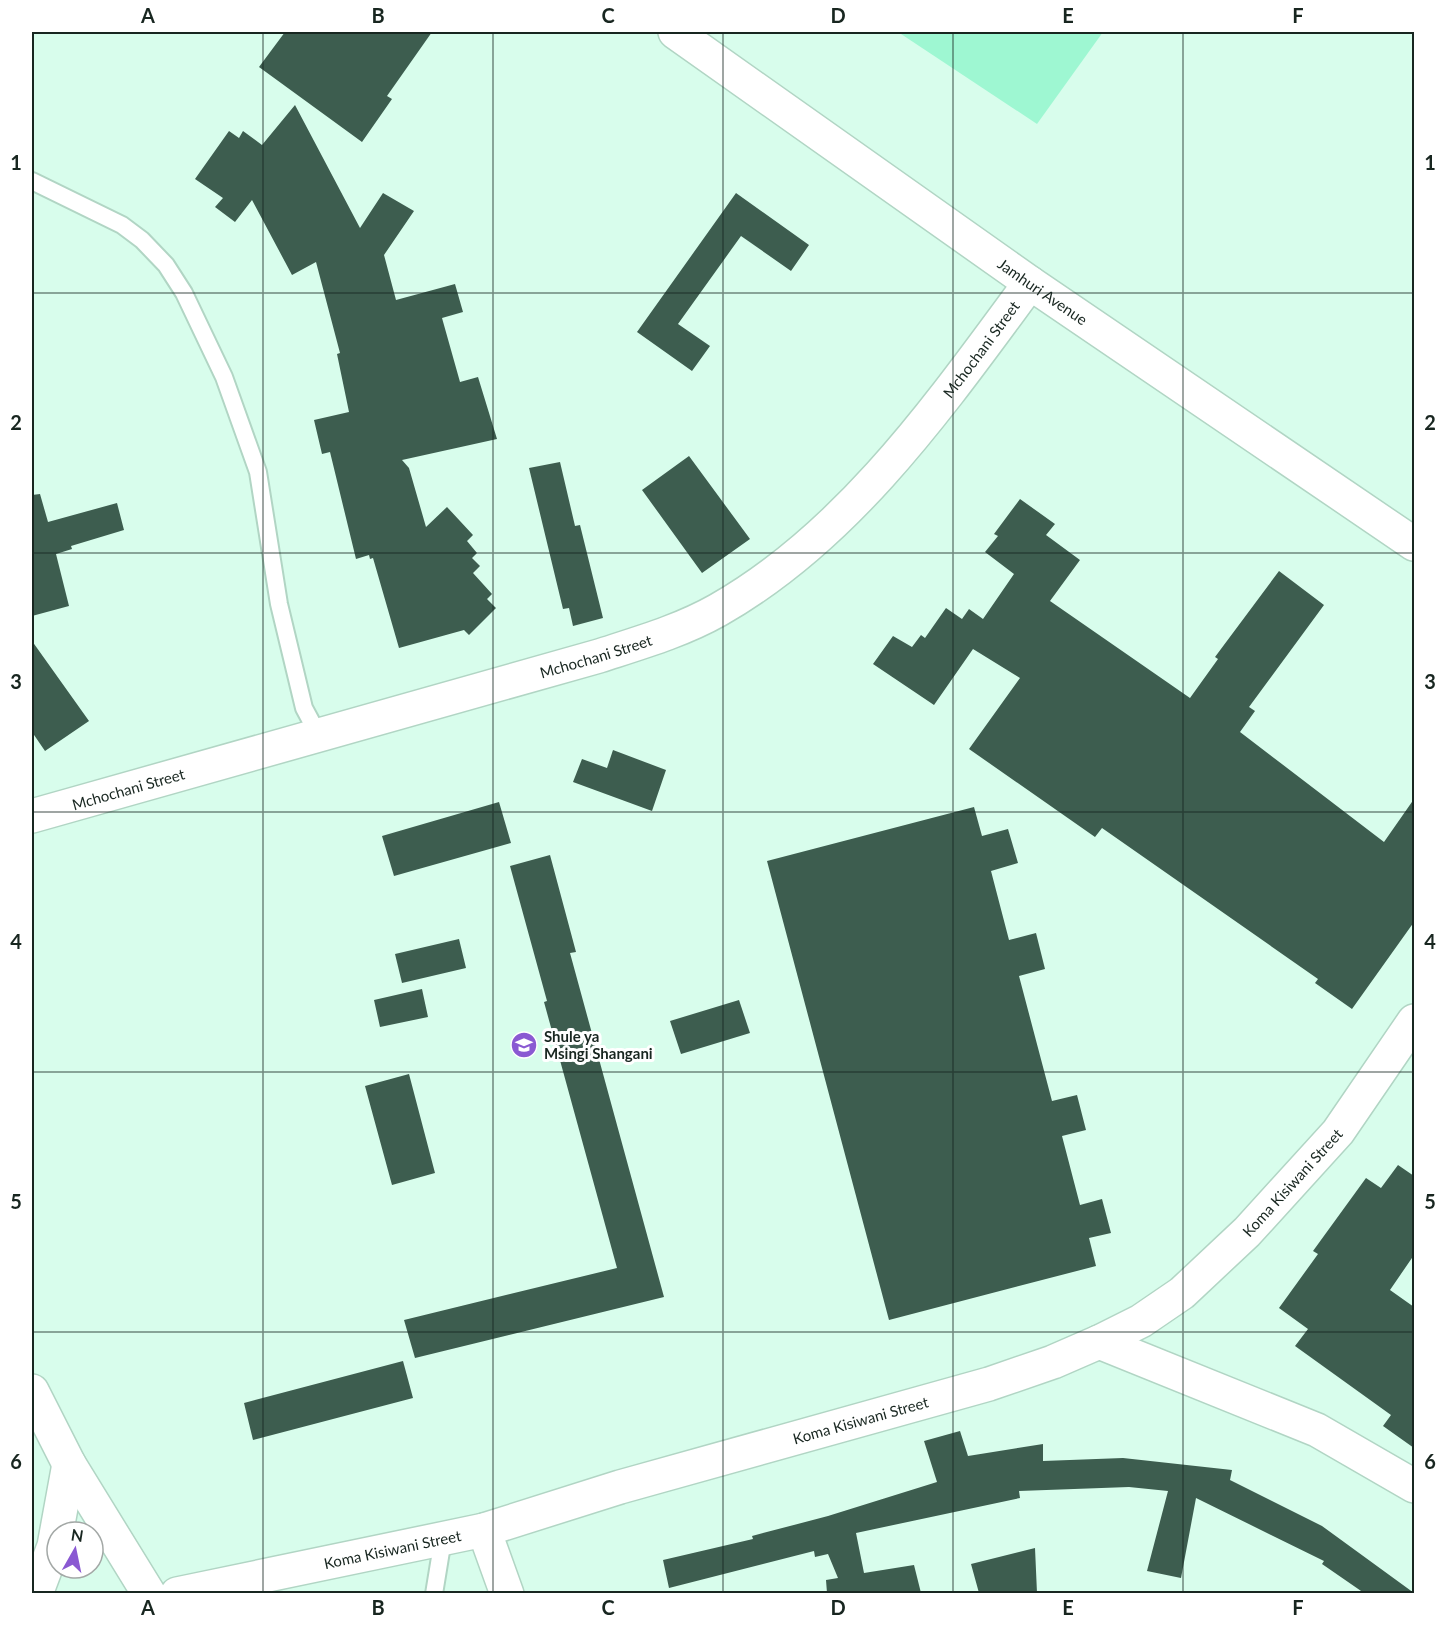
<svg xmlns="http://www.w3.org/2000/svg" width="1446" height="1625" font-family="Lato,sans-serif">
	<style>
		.green { fill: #9ef7d2 }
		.building { fill: #3d5d4f }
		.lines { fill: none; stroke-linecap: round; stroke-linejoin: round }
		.lane-casing { stroke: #b1d5c4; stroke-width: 20 }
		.street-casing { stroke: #b1d5c4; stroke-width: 36 }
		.secondary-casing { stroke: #b1d5c4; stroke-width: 36 }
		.lane { stroke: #fff; stroke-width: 16 }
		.street { stroke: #fff; stroke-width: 33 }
		.secondary { stroke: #fff; stroke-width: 33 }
		.grid { fill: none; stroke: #182620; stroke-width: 1.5; stroke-opacity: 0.55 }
		.labels { text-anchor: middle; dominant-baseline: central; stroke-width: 6; stroke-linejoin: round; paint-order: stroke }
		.street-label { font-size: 15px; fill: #182620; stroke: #fff }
		.poi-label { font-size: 15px; font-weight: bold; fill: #182620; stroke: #fff; text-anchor: start }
		.neatline { fill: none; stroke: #182620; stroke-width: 2 }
		.grid-label { font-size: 20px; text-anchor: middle; font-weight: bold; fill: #182620 }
	</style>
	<rect width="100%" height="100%" fill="#d8fdec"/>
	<!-- green -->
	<path class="green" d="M 898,32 L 1103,32 L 1037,124 Z"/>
	<!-- building -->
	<path class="building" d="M 285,32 L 432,32 L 387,96 L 392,99 L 362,142 L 259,67 Z
		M 295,105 L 360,228 L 383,193 L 414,211 L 384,255 L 396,300 L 455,284 L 463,312 L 442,318 L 460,382 L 478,377 L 497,439 L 402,460 L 409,468 L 426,527 L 447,507 L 473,535 L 467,541 L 477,553 L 472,558 L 480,566 L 473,573 L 492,594 L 487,599 L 496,608 L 469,635 L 464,630 L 399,648 L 373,558 L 370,559 L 369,555 L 356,559 L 330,452 L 322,454 L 314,420 L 349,412 L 337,354 L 340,353 L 316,262 L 292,275 L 252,200 L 235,222 L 215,207 L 223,198 L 195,179 L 229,131 L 239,138 L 243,131 L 262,145 Z
		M 736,193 L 809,245 L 791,271 L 741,236 L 678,324 L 710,346 L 692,371 L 637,332 Z
		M 689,456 L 750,539 L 702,573 L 642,490 Z
		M 560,462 L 575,526 L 580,525 L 603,618 L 573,626 L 569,608 L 563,609 L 529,468 Z
		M 40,494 L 48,522 L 117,503 L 124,530 L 71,546 L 72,549 L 56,554 L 69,606 L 32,616 L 32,495 Z
		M 1020,499 L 1055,524 L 1046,535 L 1080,560 L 1050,601 L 1190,698 L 1218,659 L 1215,657 L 1279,571 L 1324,605 L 1249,707 L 1255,711 L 1240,732 L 1384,842 L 1414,799 L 1414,922 L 1352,1009 L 1315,983 L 1318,979 L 1102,828 L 1095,837 L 969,749 L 1020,678 L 973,649 L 934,705 L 873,664 L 893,636 L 912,647 L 921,635 L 925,638 L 946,608 L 962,619 L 969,609 L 983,619 L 1014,574 L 985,552 L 998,536 L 994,534 Z
		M 32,641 L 89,721 L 45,751 L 32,732 Z
		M 613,750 L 666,770 L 652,811 L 573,782 L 582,759 L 607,768 Z
		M 499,802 L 511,843 L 394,876 L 382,836 Z
		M 974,807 L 982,836 L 1008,829 L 1018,863 L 991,871 L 1009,940 L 1036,933 L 1045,969 L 1019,976 L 1052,1101 L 1077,1095 L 1086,1130 L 1062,1136 L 1080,1205 L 1102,1199 L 1111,1233 L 1089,1238 L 1096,1266 L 889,1320 L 767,861 Z
		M 550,855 L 576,952 L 570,953 L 664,1297 L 415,1358 L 404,1320 L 617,1268 L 544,1002 L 547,1001 L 510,866 Z
		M 459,939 L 466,968 L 402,983 L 395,954 Z
		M 422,989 L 428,1017 L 380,1027 L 374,1000 Z
		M 739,1000 L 750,1033 L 681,1054 L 670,1021 Z
		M 409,1074 L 435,1173 L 392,1185 L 365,1086 Z
		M 1398,1165 L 1414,1176 L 1414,1255 L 1390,1290 L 1414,1307 L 1414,1448 L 1383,1426 L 1391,1415 L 1295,1346 L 1308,1329 L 1279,1308 L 1318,1254 L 1313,1251 L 1366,1178 L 1381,1188 Z
		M 403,1361 L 413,1398 L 253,1440 L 244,1403 Z
		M 960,1431 L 968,1456 L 1043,1444 L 1043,1461 L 1123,1458 L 1232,1470 L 1230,1480 L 1322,1526 L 1414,1593 L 1364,1593 L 1322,1564 L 1324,1561 L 1196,1498 L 1181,1578 L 1147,1571 L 1168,1491 L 1129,1487 L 1019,1491 L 1020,1498 L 856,1533 L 864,1573 L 914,1565 L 921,1593 L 827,1593 L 826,1580 L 838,1578 L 828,1554 L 815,1557 L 814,1551 L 669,1588 L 663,1560 L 753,1539 L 752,1536 L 828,1516 L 937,1482 L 924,1441 Z
		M 1035,1548 L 1037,1593 L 979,1593 L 971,1564 Z"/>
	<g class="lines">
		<defs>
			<path id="lane" d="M 32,181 L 122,225 L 142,240 L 166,265 L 184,293 L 224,377 L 258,472 L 279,604 L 304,708 L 319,736
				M 434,1594 L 443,1539"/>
			<g id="street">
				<path id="s1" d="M 32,816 L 599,656 C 639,643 681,631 718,610 C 850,535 942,402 1030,283"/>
				<path d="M 1099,1342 L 1317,1430 L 1414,1486"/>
				<path d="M 32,1391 L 69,1464 L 149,1594"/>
				<path d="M 484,1530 L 507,1594"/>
				<path d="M 36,1594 L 54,1546 L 69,1464"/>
				<path id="s2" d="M 177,1594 L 484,1530 L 620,1487 L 989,1384 L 1053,1362 L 1099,1342 L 1141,1321 L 1182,1293 L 1247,1232 L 1338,1132 L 1414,1021"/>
			</g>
			<g id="secondary">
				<path id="s3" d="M 675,32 L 1030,283 L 1414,544"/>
			</g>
		</defs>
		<!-- lane casing -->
		<use href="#lane" class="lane-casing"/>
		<!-- street casing -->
		<use href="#street" class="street-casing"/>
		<!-- secondary casing -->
		<use href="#secondary" class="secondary-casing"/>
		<!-- lane -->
		<use href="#lane" class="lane"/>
		<!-- street -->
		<use href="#street" class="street"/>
		<!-- secondary -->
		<use href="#secondary" class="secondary"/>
	</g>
	<!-- grid -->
	<path class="grid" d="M 263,32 L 263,1594M 493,32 L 493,1594M 723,32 L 723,1594M 953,32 L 953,1594M 1183,32 L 1183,1594M 32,293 L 1414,293M 32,553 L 1414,553M 32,812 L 1414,812M 32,1072 L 1414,1072M 32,1332 L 1414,1332"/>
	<!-- icons -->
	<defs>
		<symbol id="school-disc" viewBox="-11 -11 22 22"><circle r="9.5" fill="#8a59d2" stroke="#fff"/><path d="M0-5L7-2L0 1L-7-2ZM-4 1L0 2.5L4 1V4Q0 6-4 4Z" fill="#fff"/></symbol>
	</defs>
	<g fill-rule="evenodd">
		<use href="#school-disc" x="509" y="1030" width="30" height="30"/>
	</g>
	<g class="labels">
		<!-- street labels -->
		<g class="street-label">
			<text stroke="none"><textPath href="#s3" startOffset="450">Jamhuri Avenue</textPath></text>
			<text stroke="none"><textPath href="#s1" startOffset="1090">Mchochani Street</textPath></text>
			<text stroke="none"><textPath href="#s1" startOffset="586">Mchochani Street</textPath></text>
			<text stroke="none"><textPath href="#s1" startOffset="100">Mchochani Street</textPath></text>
			<text stroke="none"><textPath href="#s2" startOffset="1210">Koma Kisiwani Street</textPath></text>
			<text stroke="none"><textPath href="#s2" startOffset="706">Koma Kisiwani Street</textPath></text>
			<text stroke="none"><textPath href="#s2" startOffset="220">Koma Kisiwani Street</textPath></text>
		</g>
		<!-- poi labels -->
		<g class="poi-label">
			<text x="544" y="1036">Shule ya<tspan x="544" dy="17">Msingi Shangani</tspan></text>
		</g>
	</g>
	<!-- border -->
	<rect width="1446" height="1625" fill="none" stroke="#ffffff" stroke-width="66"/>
	<!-- north arrow -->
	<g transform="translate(75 1550) rotate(9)"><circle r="28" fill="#ffffff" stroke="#a3a8a6" stroke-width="1.5"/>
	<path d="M0-4.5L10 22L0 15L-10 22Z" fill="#8a59d2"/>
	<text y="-9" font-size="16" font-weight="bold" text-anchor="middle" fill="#182620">N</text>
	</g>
	<rect x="33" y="33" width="1380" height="1559" class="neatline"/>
	<g class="grid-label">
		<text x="148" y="23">A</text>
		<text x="378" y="23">B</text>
		<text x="608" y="23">C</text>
		<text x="838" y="23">D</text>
		<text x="1068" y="23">E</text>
		<text x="1298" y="23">F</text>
		<text x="16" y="170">1</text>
		<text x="1430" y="170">1</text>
		<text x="16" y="430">2</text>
		<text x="1430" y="430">2</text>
		<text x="16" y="689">3</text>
		<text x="1430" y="689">3</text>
		<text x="16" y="949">4</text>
		<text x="1430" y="949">4</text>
		<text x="16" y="1209">5</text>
		<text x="1430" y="1209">5</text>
		<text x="16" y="1469">6</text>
		<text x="1430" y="1469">6</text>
		<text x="148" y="1615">A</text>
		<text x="378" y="1615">B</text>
		<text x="608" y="1615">C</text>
		<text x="838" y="1615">D</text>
		<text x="1068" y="1615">E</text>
		<text x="1298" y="1615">F</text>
	</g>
</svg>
